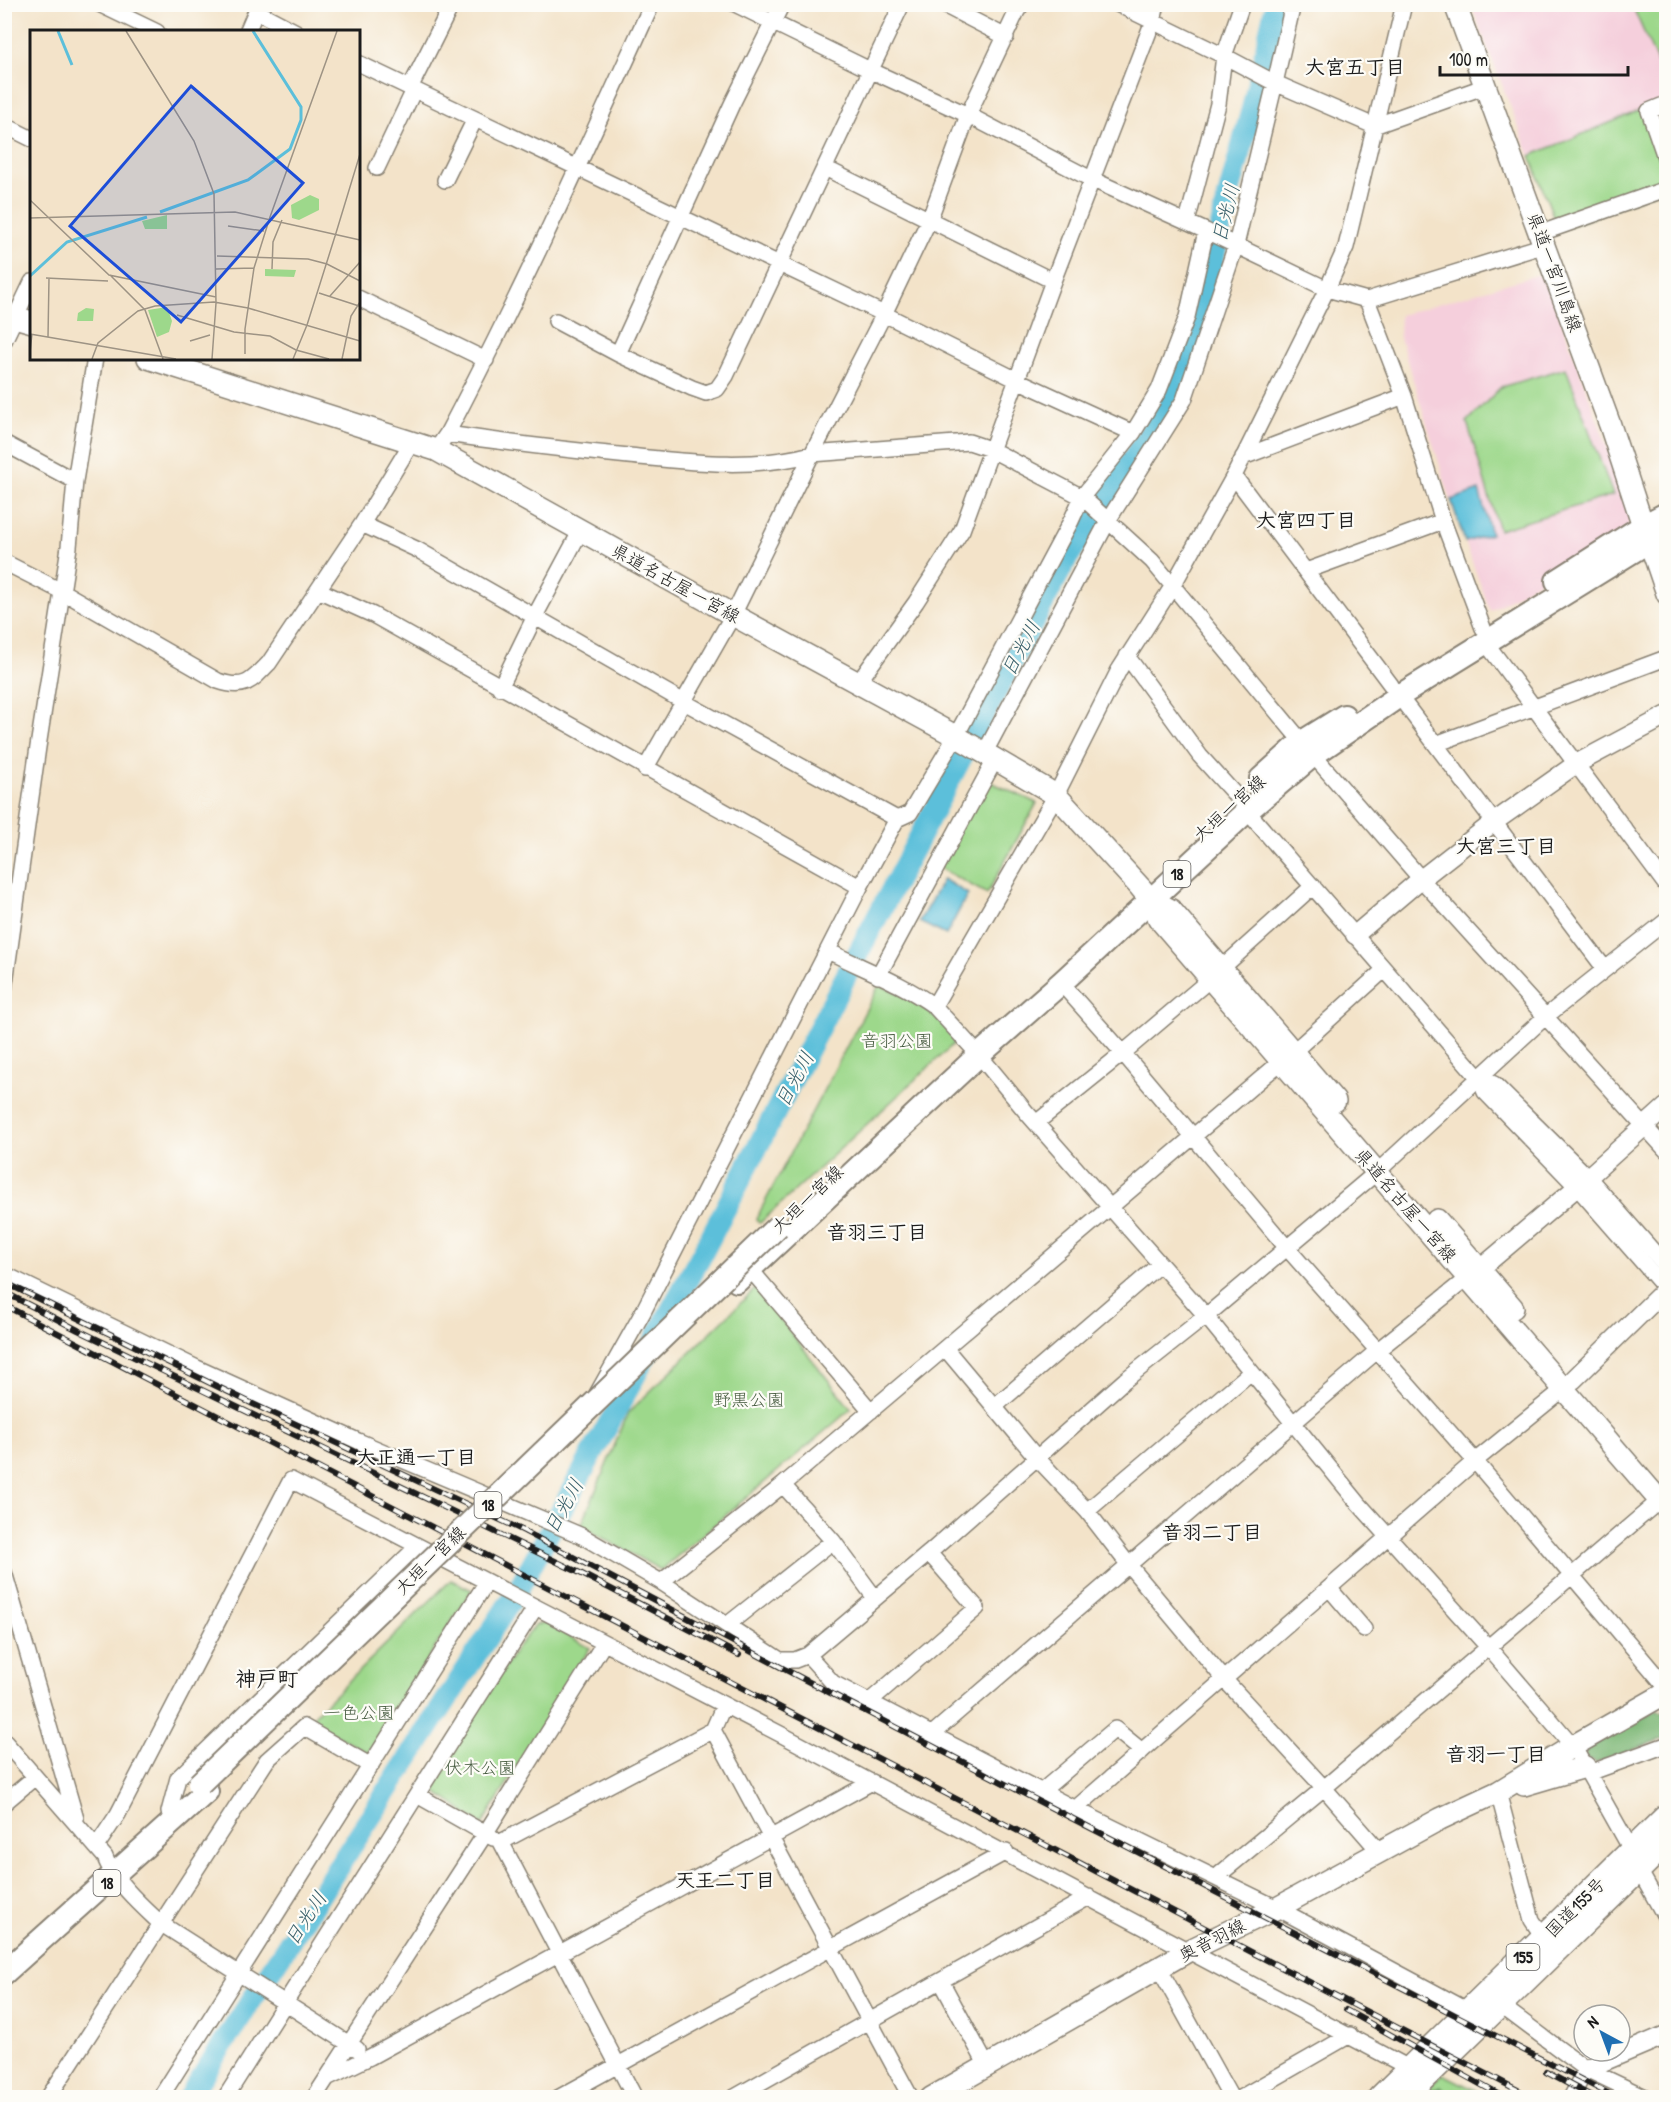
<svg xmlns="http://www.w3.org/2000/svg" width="1671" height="2102" font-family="'Patrick Hand','Klee One',sans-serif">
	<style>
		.built { fill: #f5cfdc }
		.green { fill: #9dd88b; stroke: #5c7a54; stroke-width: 1.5 }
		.forest { fill: #7eb877; stroke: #4d6a4a; stroke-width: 1.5 }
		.water { fill: #5cbfda; stroke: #3c6e7b; stroke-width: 1.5 }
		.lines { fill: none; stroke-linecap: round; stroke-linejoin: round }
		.river { stroke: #5cbfda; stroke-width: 22 }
		.minor-casing { stroke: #888072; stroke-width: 18 }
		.tertiary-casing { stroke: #888072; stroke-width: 21 }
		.secondary-casing { stroke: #888072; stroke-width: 24 }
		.primary-casing { stroke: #888072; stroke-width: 26 }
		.trunk-casing { stroke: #888072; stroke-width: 27 }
		.minor { stroke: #fff; stroke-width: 15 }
		.tertiary { stroke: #fff; stroke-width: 18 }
		.secondary { stroke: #fff; stroke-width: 21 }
		.primary { stroke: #fff; stroke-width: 22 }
		.trunk { stroke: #fff; stroke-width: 24 }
		.rail-casing { stroke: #1c1c1c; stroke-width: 6 }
		.rail { stroke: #fdfcf7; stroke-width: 4; stroke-dasharray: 11; stroke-linecap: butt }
		.primary-bridge-casing { stroke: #888072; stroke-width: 26; stroke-linecap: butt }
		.primary-bridge { stroke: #fff; stroke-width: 22 }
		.labels { text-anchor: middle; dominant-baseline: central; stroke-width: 4.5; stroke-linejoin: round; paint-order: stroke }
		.shield { fill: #fdfcf7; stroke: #605f5e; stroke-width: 1.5 }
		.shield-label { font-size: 16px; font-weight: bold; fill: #1c1c1c }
		.street-label { font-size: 18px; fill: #1c1c1c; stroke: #fdfcf7 }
		.park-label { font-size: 18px; fill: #495e43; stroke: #fdfcf7 }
		.neighbourhood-label { font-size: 20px; font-weight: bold; fill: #1c1c1c; stroke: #fdfcf7 }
		.water-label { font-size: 20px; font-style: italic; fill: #365d68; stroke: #fdfcf7 }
		.quarter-label { font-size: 21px; font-weight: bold; fill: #1c1c1c; stroke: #fdfcf7 }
		.inset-river { fill: none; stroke: #5cbfda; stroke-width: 3 }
		.inset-road { fill: none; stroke: #9d9384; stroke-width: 1.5 }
		.view { fill: #1d4ed8; fill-opacity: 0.15; stroke: #1d4ed8; stroke-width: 3 }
		.inset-edge { fill: none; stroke: #1c1c1c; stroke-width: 3 }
	</style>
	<rect width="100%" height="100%" fill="#fdfcf7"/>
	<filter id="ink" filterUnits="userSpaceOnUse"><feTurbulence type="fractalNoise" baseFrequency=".0167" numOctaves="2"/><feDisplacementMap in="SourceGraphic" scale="12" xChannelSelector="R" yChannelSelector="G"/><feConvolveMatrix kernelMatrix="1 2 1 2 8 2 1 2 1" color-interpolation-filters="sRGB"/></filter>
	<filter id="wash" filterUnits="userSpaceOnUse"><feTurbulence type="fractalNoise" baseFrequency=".008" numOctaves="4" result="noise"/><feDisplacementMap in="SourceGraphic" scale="24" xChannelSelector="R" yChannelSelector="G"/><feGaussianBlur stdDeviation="1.35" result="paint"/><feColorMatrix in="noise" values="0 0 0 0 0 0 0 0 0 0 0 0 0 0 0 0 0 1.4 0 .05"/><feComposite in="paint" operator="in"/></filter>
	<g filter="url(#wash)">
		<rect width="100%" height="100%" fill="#f3e3c9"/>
		<!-- built -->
		<path class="built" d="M 1471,5 L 1666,5 L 1666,98 L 1643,109 L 1666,170 L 1559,231 Z
			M 1544,273 L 1632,515 L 1627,528 L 1490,611 L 1457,520 L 1399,335 L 1400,315 Z"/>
		<!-- green -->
		<path class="green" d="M 1632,5 L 1666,5 L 1666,79 L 1665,80 Z
			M 1643,109 L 1666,170 L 1666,188 L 1559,231 L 1530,156 Z
			M 1566,368 L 1613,495 L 1499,530 L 1467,422 L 1501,387 Z
			M 984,779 L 1037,803 L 987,894 L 936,866 Z
			M 879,985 C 917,998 931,1011 958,1040 L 760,1223 L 756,1219 Z
			M 756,1288 L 851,1409 L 661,1570 L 581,1526 L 628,1413 Z
			M 451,1580 L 472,1590 L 368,1753 L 309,1720 Z
			M 545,1623 L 590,1648 L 482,1825 L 433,1790 L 430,1785 L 516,1649 L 536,1625 Z
			M 1443,2074 L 1489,2097 L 1418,2098 Z"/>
		<!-- forest -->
		<path class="forest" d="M 1657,1709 L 1666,1714 L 1666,1738 L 1596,1763 L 1585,1759 L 1586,1749 Z
			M 1441,2087 L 1448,2095 L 1448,2097 L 1424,2097 L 1430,2091 Z"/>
		<!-- water -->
		<path class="water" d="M 1479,490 L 1491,534 L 1465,542 L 1451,500 Z
			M 943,879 L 968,894 L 946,935 L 919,922 Z"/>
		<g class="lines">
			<!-- river -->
			<path class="river" d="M 188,2098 L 516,1593 L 704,1250 L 847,974 L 1066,560 L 1152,429 L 1180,381 L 1202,311 L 1225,208 L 1253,105 L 1276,4"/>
		</g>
	</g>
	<g filter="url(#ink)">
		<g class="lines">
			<defs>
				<path id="minor" d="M 99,4 L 157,32
					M 735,4 L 872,71 L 968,115 L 1091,179 L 1206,231 L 1327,289 L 1367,300 L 1545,245
					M 942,4 L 1006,37
					M 1117,4 L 1224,56 L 1275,83 L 1374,126 L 1486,86
					M 256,11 L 296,32
					M 247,32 L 259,4
					M 358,63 L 884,314 L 1017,380 L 1133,433
					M 410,88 L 449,10
					M 1666,104 L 1649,111 L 1666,160
					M 4,125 L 32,139
					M 377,168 L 414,90
					M 825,168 L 1053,281
					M 445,180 L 475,119
					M 1187,222 L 1218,104 L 1224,56 L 1242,4
					M 1541,233 L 1666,189
					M 358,298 L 486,360
					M 1367,300 L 1404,396 L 1443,521 L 1483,628
					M 556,321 L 618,354 L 692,388 L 706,393 L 717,389 L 726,376 L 902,4
					M 4,341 L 32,282
					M 618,354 L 732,104 L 782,4
					M 447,434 C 521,294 586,149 652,4
					M 4,443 L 75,481
					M 436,450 L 447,434 C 508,443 568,450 629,456 C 690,462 752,470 812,454 L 969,442 L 990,449 L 1082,497 L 1152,561 L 1302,742 L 1421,879 L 1666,1150
					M 1243,457 L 1404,396
					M 1234,476 L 1391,685
					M 362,524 L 418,550 L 684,702 L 897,819
					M 4,562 L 63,592 L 218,681 C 244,690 251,682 269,663 L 362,524 L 412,442
					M 1306,571 L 1443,521
					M 318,590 L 373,615 L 860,887
					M 1486,643 L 1666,885
					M 1127,656 L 1200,756 L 1239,799
					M 858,683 L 916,602 L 962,530 L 1053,281 L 1153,21 L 1157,4
					M 500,688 L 535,616 L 581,530
					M 1399,696 L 1605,969
					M 1436,744 L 1666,658
					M 985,752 L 1109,519 L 1184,400 L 1236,245 L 1275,83 L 1293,4
					M 645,769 L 733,615 L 812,454 L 884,314 L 930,218 L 968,115 L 1017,11 L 1022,4
					M 1247,811 L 1479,1078 L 1485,1092 L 1577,1187 L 1666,1289
					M 828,951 C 864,969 902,983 934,1006 L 979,1055 L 1027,1113 L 1206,1316 L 1359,1504 L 1488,1647 L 1573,1746 L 1632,1851
					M 878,976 L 996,758
					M 1061,983 L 1123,1053 L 1287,1248 L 1475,1461 L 1666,1687
					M 4,990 L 38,747 L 69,547 L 75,481 L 95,358
					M 934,1006 L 1056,795 L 1119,670 L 1172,587 L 1234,476 L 1327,289 L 1346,247 L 1404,4
					M 1479,1078 L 1494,1084 L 1588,1177 L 1666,1266
					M 1036,1123 L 1123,1053 L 1202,986 L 1313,886
					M 750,1269 L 871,1411
					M 4,1274 L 197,1368 L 358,1441 L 582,1536 L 661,1582 L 780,1660 L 795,1660 L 808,1655 L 833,1683 L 1075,1809 L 1277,1908 L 1467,2010
					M 945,1348 L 1037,1458 L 1087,1511 L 1128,1564 L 1224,1679 L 1324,1788 L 1380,1852
					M 597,1394 L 643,1312 L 860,887 L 897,819 L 910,813 L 956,736 L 1071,521 L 1082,497 L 1133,433 L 1159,390 L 1187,317 L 1206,231
					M 994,1407 L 1160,1264
					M 783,1485 L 833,1541 L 875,1598
					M 1087,1511 L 1251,1372
					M 4,1572 L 76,1819
					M 661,1582 L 783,1485 L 945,1348 L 1303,1043 L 1384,970
					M 1329,1588 L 1364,1629
					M 727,1625 L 833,1541
					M 808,1655 L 929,1553 L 1125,1380 L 1206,1316 L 1377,1172 L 1545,1017 L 1666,921
					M 870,1701 L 977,1608 L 929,1553
					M 713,1730 L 911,2098
					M 931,1735 L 1378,1350 L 1475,1272
					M 4,1741 L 105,1857 C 112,1879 143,1907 160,1923 L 357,2049
					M 1589,1773 L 1666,1745
					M 1042,1791 L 1115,1729 L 1142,1751
					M 1498,1792 L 1532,1920 L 1544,1938
					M 417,1795 L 493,1838
					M 4,1803 L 35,1777
					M 1075,1809 L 1475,1461 L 1555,1396 L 1571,1381
					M 169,1812 L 178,1778 L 417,1547
					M 96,1847 L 118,1814 L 291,1480 L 784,1736 L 1409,2068
					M 1639,1870 L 1666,1918
					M 1220,1880 L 1220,1874 L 1324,1788 L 1666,1495
					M 1159,1968 L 1231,2098
					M 941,1981 L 987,2066
					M 1499,2004 L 1586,2069 L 1647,2098
					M 327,2078 L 370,2057 L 872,1782
					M 48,2098 L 267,1760 L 304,1727 L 371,1766
					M 160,2098 L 486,1583
					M 225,2098 L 535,1608
					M 314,2098 L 485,1834 L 604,1643
					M 558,2098 L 1006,1852
					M 635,2098 L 501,1842 L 713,1730 L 724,1705
					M 733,2098 L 1089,1897
					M 1240,2098 L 1350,2035
					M 1571,2098 L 1586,2069"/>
				<path id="tertiary" d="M 1648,542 L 1666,595
					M 1355,935 L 1421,879 L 1494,822 L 1576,764 L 1666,716
					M 1480,1269 L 1577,1187 L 1666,1107
					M 1573,1380 L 1666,1289
					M 1586,2069 L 1666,2035"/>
				<path id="secondary" d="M 1455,4 L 1610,425 L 1648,541
					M 4,314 L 32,322
					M 148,358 L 436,450 L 733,615 L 959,738 L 1056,795 L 1140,887 L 1150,899 L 1159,919 L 1666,1508
					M 1150,899 L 1171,910 L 1335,1101
					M 1437,1220 L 1513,1308
					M 1524,1785 L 1585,1767
					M 931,2098 L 1190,1950 L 1277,1908 L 1440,1819 L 1498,1792 L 1573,1746 L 1666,1693"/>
				<path id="primary" d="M 1557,581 L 1643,526 L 1666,514
					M 1261,779 L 1302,742 L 1344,716
					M 737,1281 L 979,1055 L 1061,983 L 1247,811 L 1313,755 L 1399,696 L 1648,542 L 1666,533
					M 4,1973 L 207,1791"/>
				<path id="trunk" d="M 1380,2098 L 1666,1817
					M 1404,2098 L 1666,1843"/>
			</defs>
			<!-- minor casing -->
			<use href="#minor" class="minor-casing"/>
			<!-- tertiary casing -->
			<use href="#tertiary" class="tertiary-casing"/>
			<!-- secondary casing -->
			<use href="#secondary" class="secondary-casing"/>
			<!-- primary casing -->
			<use href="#primary" class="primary-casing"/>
			<!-- trunk casing -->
			<use href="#trunk" class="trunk-casing"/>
			<!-- minor -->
			<use href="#minor" class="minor"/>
			<!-- tertiary -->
			<use href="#tertiary" class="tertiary"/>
			<!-- secondary -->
			<use href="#secondary" class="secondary"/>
			<!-- primary -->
			<use href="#primary" class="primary"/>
			<!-- trunk -->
			<use href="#trunk" class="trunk"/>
			<defs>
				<path id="rail" d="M 4,1282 L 253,1404 L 524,1531 L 788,1671 L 1046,1805 L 1617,2098
					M 4,1292 L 78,1330 L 578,1572 L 739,1655
					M 4,1305 L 1533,2098
					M 1346,2010 L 1505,2098
					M 1546,2072 L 1595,2098"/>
			</defs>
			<!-- rail casing -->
			<use href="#rail" class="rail-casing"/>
			<!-- rail -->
			<use href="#rail" class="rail"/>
			<defs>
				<path id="primary-bridge" d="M 199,1784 L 778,1226"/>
			</defs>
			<!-- primary-bridge casing -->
			<use href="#primary-bridge" class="primary-bridge-casing"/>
			<!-- primary-bridge -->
			<use href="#primary-bridge" class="primary-bridge"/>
		</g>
	</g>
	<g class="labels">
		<!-- shield labels -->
		<g class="shield">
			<rect x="1163.5" y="861" width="27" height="26" rx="4.5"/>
			<rect x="474.5" y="1492" width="27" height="26" rx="4.5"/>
			<rect x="93.5" y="1870" width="27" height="26" rx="4.5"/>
			<rect x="1506.5" y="1944" width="33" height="26" rx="4.5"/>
		</g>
		<g class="shield-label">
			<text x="1177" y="874">18</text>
			<text x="488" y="1505">18</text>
			<text x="107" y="1883">18</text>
			<text x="1523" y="1957">155</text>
		</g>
		<!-- street labels -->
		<g class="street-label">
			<text transform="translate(1555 272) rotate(70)">県道一宮川島線</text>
			<text transform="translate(676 583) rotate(29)">県道名古屋一宮線</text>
			<text transform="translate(1229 808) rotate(-42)">大垣一宮線</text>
			<text transform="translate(807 1199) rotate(-43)">大垣一宮線</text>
			<text transform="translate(1406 1205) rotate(49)">県道名古屋一宮線</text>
			<text transform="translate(430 1560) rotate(-44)">大垣一宮線</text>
			<text transform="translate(1575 1907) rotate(-45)">国道155号</text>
			<text transform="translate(1212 1940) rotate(-27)">奥音羽線</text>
		</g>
		<!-- park labels -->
		<g class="park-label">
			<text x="897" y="1040">音羽公園</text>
			<text x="749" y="1399">野黒公園</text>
			<text x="359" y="1712">一色公園</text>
			<text x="480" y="1767">伏木公園</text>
		</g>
		<!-- neighbourhood labels -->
		<g class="neighbourhood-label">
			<text x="1355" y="66">大宮五丁目</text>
			<text x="1306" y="519">大宮四丁目</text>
			<text x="1506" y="845">大宮三丁目</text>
			<text x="877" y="1231">音羽三丁目</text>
			<text x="416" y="1456">大正通一丁目</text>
			<text x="1212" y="1531">音羽二丁目</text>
			<text x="1496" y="1753">音羽一丁目</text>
			<text x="725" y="1879">天王二丁目</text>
		</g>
		<!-- water labels -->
		<g class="water-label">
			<text transform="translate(1225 213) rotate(-76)">日光川</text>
			<text transform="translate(1020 648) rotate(-62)">日光川</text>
			<text transform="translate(794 1079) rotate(-62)">日光川</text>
			<text transform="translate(563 1506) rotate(-61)">日光川</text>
			<text transform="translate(305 1918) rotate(-57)">日光川</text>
		</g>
		<!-- quarter labels -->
		<g class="quarter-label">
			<text x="267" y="1678">神戸町</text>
		</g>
	</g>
	<!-- overview -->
	<g transform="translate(30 30)">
		<rect width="330" height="330" fill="#f3e3c9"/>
		<path d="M 280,165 L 289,169 L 289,180 L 269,190 L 262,188 L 261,175 ZM 137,185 L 137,199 L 115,199 L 112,191 ZM 235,239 L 266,240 L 264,247 L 235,246 ZM 137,277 L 142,291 L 139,302 L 127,307 L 118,280 ZM 56,278 L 64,279 L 63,291 L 47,291 L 48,283 Z" fill="#9dd88b"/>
		<path class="inset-river" d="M 28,1 L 42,35M 130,182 L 218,150 L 260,119 L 271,90 L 271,77 L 223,1M 0,246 L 37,212 L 117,187"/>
		<path class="inset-road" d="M 96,1 L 164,111 L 184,164 L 186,273M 0,170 L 79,245 L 186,267M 240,187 L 307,1M 0,188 L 205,182 L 330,210M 198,196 L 234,201M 306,203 L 330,124M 187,226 L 278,229 L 297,234 L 330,251M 186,239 L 224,238M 242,239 L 243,212 L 252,190M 80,245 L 115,280 L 133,329M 16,248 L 78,251M 289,263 L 329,276M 300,266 L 330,232M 147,285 L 204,302 L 240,306 L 266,320 L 299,329M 277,295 L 306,203M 0,304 L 146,329M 18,307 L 19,248M 160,311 L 180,305M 0,322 L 2,304M 215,324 L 215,299 L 224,238 L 240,187M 62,329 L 68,313 L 108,281 L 125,276 L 184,272 L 218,278 L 330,311M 182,329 L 186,273M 263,329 L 277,295M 312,329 L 321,286 L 330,272"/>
		<path class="view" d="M 161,56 L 273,153 L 151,292 L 40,196 Z"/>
		<rect width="330" height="330" class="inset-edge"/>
	</g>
	<!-- margin -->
	<rect width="1671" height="2102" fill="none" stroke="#fdfcf7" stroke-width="24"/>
	<!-- north arrow -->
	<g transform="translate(1602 2033) rotate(319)"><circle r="28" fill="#fdfcf7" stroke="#a3a29f" stroke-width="1.5"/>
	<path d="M0-4.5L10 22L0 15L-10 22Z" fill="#1f6fb2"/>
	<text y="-9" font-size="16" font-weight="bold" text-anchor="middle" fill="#1c1c1c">N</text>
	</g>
	<!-- scale -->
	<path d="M1440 66v9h188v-9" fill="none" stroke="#1c1c1c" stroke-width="3"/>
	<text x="1449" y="66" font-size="18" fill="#1c1c1c" stroke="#fdfcf7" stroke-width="4.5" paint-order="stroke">100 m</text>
</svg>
